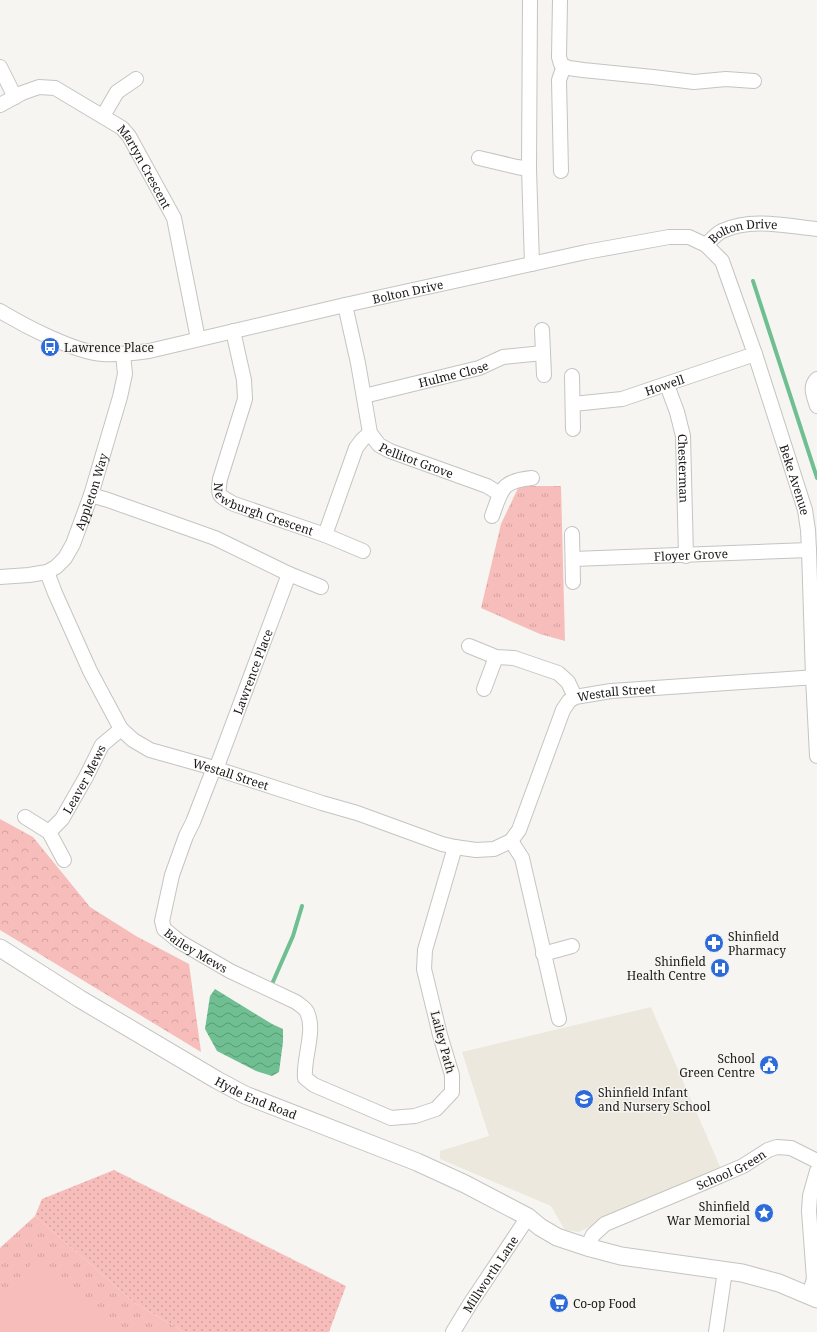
<svg xmlns="http://www.w3.org/2000/svg" width="817" height="1332" font-family="'Noto Serif',serif">
	<style>
		.built { fill: #ece8dd }
		.grass { fill: url(#grass-dots) }
		.forest { fill: url(#forest-crowns) }
		.park { fill: url(#park-tufts) }
		.pitch { fill: #f7bdbb }
		.water { fill: url(#water-waves) }
		.lines { fill: none; stroke-linecap: round; stroke-linejoin: round }
		.stream { stroke: #6fbf92; stroke-width: 4 }
		.minor-casing { stroke: #c5c4c1; stroke-width: 16 }
		.major-casing { stroke: #c5c4c1; stroke-width: 19 }
		.minor { stroke: #fff; stroke-width: 14 }
		.major { stroke: #fff; stroke-width: 17 }
		.labels { text-anchor: middle; dominant-baseline: central; stroke-width: 3; stroke-linejoin: round; paint-order: stroke }
		.street-label { font-size: 12px; fill: #1a1918; stroke: #f6f5f1 }
		.poi-label { font-size: 12px; fill: #1a1918; stroke: #f6f5f1; text-anchor: start }
	</style>
	<defs>
		<pattern id="grass-dots" width="8" height="8" patternUnits="userSpaceOnUse"><rect width="8" height="8" fill="#f7bdbb"/><path d="M2 2h.1M6 6h.1" fill="none" stroke="#d3a2a0" stroke-width="1.8" stroke-linecap="round"/></pattern>
		<pattern id="forest-crowns" width="20" height="18" patternUnits="userSpaceOnUse"><rect width="20" height="18" fill="#f7bdbb"/><path d="M2 6a3 3 0 1 1 6 0M12 15a3 3 0 1 1 6 0" fill="none" stroke="#d3a2a0"/></pattern>
		<pattern id="park-tufts" width="24" height="20" patternUnits="userSpaceOnUse"><rect width="24" height="20" fill="#f7bdbb"/><path d="M3 7l-1-3M5 7V3M7 7l1-3M15 17l-1-3M17 17v-4M19 17l1-3" fill="none" stroke="#d3a2a0"/></pattern>
		<pattern id="water-waves" width="16" height="10" patternUnits="userSpaceOnUse"><rect width="16" height="10" fill="#6fbf92"/><path d="M0 5q4-4 8 0t8 0" fill="none" stroke="#5a9a76"/></pattern>
	</defs>
	<rect width="100%" height="100%" fill="#f6f5f1"/>
	<!-- built -->
	<path class="built" d="M 651,1007 L 721,1169 L 578,1232 L 565,1230 L 551,1206 L 440,1159 L 440,1151 L 489,1136 L 462,1052 Z"/>
	<!-- grass -->
	<path class="grass" d="M 114,1170 L 346,1286 L 329,1332 L 182,1332 L 179,1329 L 135,1303 L 35,1216 L 42,1199 Z"/>
	<!-- forest -->
	<path class="forest" d="M 0,819 L 33,837 L 90,907 L 136,936 L 189,964 L 201,1052 L 0,930 Z"/>
	<!-- park -->
	<path class="park" d="M 519,486 L 561,486 L 565,641 L 540,634 L 481,608 L 501,524 Z
		M 35,1216 L 135,1303 L 179,1329 L 182,1332 L 0,1332 L 0,1248 Z"/>
	<!-- pitch -->
	<path class="pitch" d="M 33,1262 L 117,1332 L 0,1332 L 0,1299 Z"/>
	<!-- water -->
	<path class="water" d="M 215,989 L 272,1024 L 283,1029 L 283,1042 L 279,1072 L 272,1076 L 256,1071 L 217,1051 L 205,1029 L 210,996 Z"/>
	<g class="lines">
		<!-- stream -->
		<path class="stream" d="M 753,281 L 817,478
			M 272,984 L 293,936 L 302,906"/>
		<defs>
			<g id="minor">
				<path d="M 560,0 L 559,57 L 561,64 L 564,66 L 569,68 L 583,70 L 653,77 L 694,82 L 726,79 L 754,81"/>
				<path d="M 0,67 L 15,97"/>
				<path id="s1" d="M 0,105 L 22,93 L 39,87 L 55,88 L 122,128 L 129,136 L 174,218 L 198,339"/>
				<path d="M 103,116 L 117,92 L 136,79"/>
				<path d="M 479,158 L 517,167 L 529,169 L 532,264"/>
				<path d="M 529,169 L 530,0"/>
				<path d="M 561,171 L 559,80 L 564,66"/>
				<path id="s2" d="M 706,245 C 711,240 716,234 722,231 C 751,217 787,226 817,229"/>
				<path id="s3" d="M 345,305 L 358,363 L 370,433 L 379,445 L 390,451 L 487,486 L 500,494"/>
				<path id="s4" d="M 0,311 C 25,326 74,352 103,354 C 119,355 134,353 149,351 L 345,305 L 586,252 L 669,237 L 689,237 L 706,245 L 722,261 L 755,354 L 805,510 L 808,530 L 809,550 L 813,677 L 817,756"/>
				<path d="M 542,330 L 544,375"/>
				<path id="s5" d="M 233,331 L 244,380 L 245,399 L 220,479 C 217,496 219,496 234,504 L 325,535 L 356,448 L 362,440 L 370,433"/>
				<path d="M 572,376 L 573,429"/>
				<path d="M 817,379 C 809,387 814,396 817,406"/>
				<path id="s6" d="M 667,385 L 677,412 L 683,436 L 686,556"/>
				<path id="s7" d="M 364,396 L 479,368 L 503,357 L 543,353"/>
				<path id="s8" d="M 573,404 L 622,399 L 755,354"/>
				<path d="M 91,495 L 108,500 L 215,538 L 289,574 L 321,587"/>
				<path d="M 492,516 C 502,489 501,481 532,478"/>
				<path d="M 572,534 L 573,582"/>
				<path d="M 325,535 L 363,551"/>
				<path id="s9" d="M 573,559 L 809,550"/>
				<path id="s10" d="M 47,572 L 55,593 L 90,671 L 121,729 L 133,740 L 150,750 L 214,768 L 322,803 L 357,813 L 442,844 L 455,847 L 476,850 L 494,849 L 511,841 L 519,830 L 563,710 L 569,701 L 575,697 L 611,691 L 817,677"/>
				<path id="s11" d="M 0,577 L 29,575 L 47,572 L 56,567 L 65,558 L 73,544 L 91,495 L 120,397 L 125,374 L 123,354"/>
				<path d="M 469,646 L 496,657 L 514,658 L 558,673 L 568,682 L 575,697"/>
				<path d="M 484,689 L 496,657"/>
				<path id="s12" d="M 214,768 L 193,822 L 186,836 L 172,875 L 162,921 L 164,929 L 180,942 L 230,971 L 296,1002 C 300,1005 305,1008 307,1012 C 316,1031 303,1058 305,1078 L 314,1085 L 391,1118 L 415,1116 L 436,1109 L 452,1092 L 452,1075 L 440,1035 L 424,969 L 425,950 L 455,847"/>
				<path id="s13" d="M 216,769 L 289,574"/>
				<path d="M 25,817 L 49,832 L 64,860"/>
				<path id="s14" d="M 49,832 L 62,819 L 86,777 L 102,745 L 121,729"/>
				<path d="M 511,841 L 522,858 L 559,1019"/>
				<path d="M 543,954 L 572,946"/>
				<path id="s15" d="M 587,1247 L 593,1235 L 605,1224 L 703,1183 L 743,1166 L 768,1150 L 777,1147 L 791,1148 L 817,1161"/>
				<path d="M 809,1295 L 814,1279 L 809,1211 L 810,1196 L 817,1171"/>
				<path id="s16" d="M 453,1332 L 470,1304 L 528,1217"/>
				<path d="M 716,1332 L 725,1271"/>
			</g>
			<g id="major">
				<path id="s17" d="M 0,948 L 80,999 L 217,1080 L 245,1095 L 417,1162 L 465,1184 L 528,1217 L 540,1227 L 557,1237 L 587,1247 L 621,1256 L 742,1273 L 779,1283 L 817,1299"/>
			</g>
		</defs>
		<!-- minor casing -->
		<use href="#minor" class="minor-casing"/>
		<!-- major casing -->
		<use href="#major" class="major-casing"/>
		<!-- minor -->
		<use href="#minor" class="minor"/>
		<!-- major -->
		<use href="#major" class="major"/>
	</g>
	<!-- icons -->
	<defs>
		<symbol id="bus-disc" viewBox="-11 -11 22 22"><circle r="9.5" fill="#2c6bd9" stroke="#f6f5f1"/><path d="M-5-6H5V4H4V6H2V4H-2V6H-4V4H-5ZM-3.5-4V0h7V-4ZM-3.5 1.2v1.5H-2V1.2ZM2 1.2v1.5H3.5V1.2Z" fill="#fff"/></symbol>
		<symbol id="pharmacy-disc" viewBox="-11 -11 22 22"><circle r="9.5" fill="#2c6bd9" stroke="#f6f5f1"/><path d="M-2-6h4v4h4v4h-4v4h-4v-4h-4v-4h4Z" fill="#fff"/></symbol>
		<symbol id="hospital-disc" viewBox="-11 -11 22 22"><circle r="9.5" fill="#2c6bd9" stroke="#f6f5f1"/><path d="M-5-5h3v3.5h4V-5h3V5h-3V1.5h-4V5h-3Z" fill="#fff"/></symbol>
		<symbol id="civic-disc" viewBox="-11 -11 22 22"><circle r="9.5" fill="#2c6bd9" stroke="#f6f5f1"/><path d="M-.6-6.5H3V-4.5H.6V-3L4-1V1h2V6H-6V1h2V-1L-.6-3ZM-1.2 2.5V6h2.4V2.5Z" fill="#fff"/></symbol>
		<symbol id="school-disc" viewBox="-11 -11 22 22"><circle r="9.5" fill="#2c6bd9" stroke="#f6f5f1"/><path d="M0-5L7-2L0 1L-7-2ZM-4 1L0 2.5L4 1V4Q0 6-4 4Z" fill="#fff"/></symbol>
		<symbol id="sight-disc" viewBox="-11 -11 22 22"><circle r="9.5" fill="#2c6bd9" stroke="#f6f5f1"/><path d="M0-6L1.8-2.2L6-1.7L2.9 1.2L3.7 5.4L0 3.3L-3.7 5.4L-2.9 1.2L-6-1.7L-1.8-2.2Z" fill="#fff"/></symbol>
		<symbol id="supermarket-disc" viewBox="-11 -11 22 22"><circle r="9.5" fill="#2c6bd9" stroke="#f6f5f1"/><path d="M-6-5.5h2.5l.6 2H6L4.5 2H-2.5L-4.4-4H-6ZM-1.5 3.2a1.3 1.3 0 1 0 .1 0ZM3 3.2a1.3 1.3 0 1 0 .1 0Z" fill="#fff"/></symbol>
	</defs>
	<g fill-rule="evenodd">
		<use href="#bus-disc" x="39" y="336" width="22" height="22"/>
		<use href="#pharmacy-disc" x="703" y="932" width="22" height="22"/>
		<use href="#hospital-disc" x="709" y="957" width="22" height="22"/>
		<use href="#civic-disc" x="758" y="1054" width="22" height="22"/>
		<use href="#school-disc" x="573" y="1088" width="22" height="22"/>
		<use href="#sight-disc" x="753" y="1202" width="22" height="22"/>
		<use href="#supermarket-disc" x="548" y="1292" width="22" height="22"/>
	</g>
	<g class="labels">
		<!-- street labels -->
		<g class="street-label">
			<text stroke="none"><textPath href="#s1" startOffset="182">Martyn Crescent</textPath></text>
			<text stroke="none"><textPath href="#s2" startOffset="42">Bolton Drive</textPath></text>
			<text stroke="none"><textPath href="#s4" startOffset="424">Bolton Drive</textPath></text>
			<text stroke="none"><textPath href="#s7" startOffset="92">Hulme Close</textPath></text>
			<text stroke="none"><textPath href="#s8" startOffset="94">Howell</textPath></text>
			<text stroke="none"><textPath href="#s3" startOffset="186">Pellitot Grove</textPath></text>
			<text stroke="none"><textPath href="#s6" startOffset="86">Chesterman</textPath></text>
			<text stroke="none"><textPath href="#s4" startOffset="983">Beke Avenue</textPath></text>
			<text stroke="none"><textPath href="#s11" startOffset="142">Appleton Way</textPath></text>
			<text stroke="none"><textPath href="#s5" startOffset="213">Newburgh Crescent</textPath></text>
			<text stroke="none"><textPath href="#s9" startOffset="118">Floyer Grove</textPath></text>
			<text stroke="none"><textPath href="#s13" startOffset="104">Lawrence Place</textPath></text>
			<text stroke="none"><textPath href="#s10" startOffset="789">Westall Street</textPath></text>
			<text stroke="none"><textPath href="#s10" startOffset="294">Westall Street</textPath></text>
			<text stroke="none"><textPath href="#s14" startOffset="64">Leaver Mews</textPath></text>
			<text stroke="none"><textPath href="#s12" startOffset="209">Bailey Mews</textPath></text>
			<text transform="translate(443 1042) rotate(75)">Lailey Path</text>
			<text stroke="none"><textPath href="#s17" startOffset="297">Hyde End Road</textPath></text>
			<text stroke="none"><textPath href="#s15" startOffset="167">School Green</textPath></text>
			<text stroke="none"><textPath href="#s16" startOffset="69">Millworth Lane</textPath></text>
		</g>
		<!-- poi labels -->
		<g class="poi-label">
			<text x="64" y="347">Lawrence Place</text>
			<text x="728" y="936">Shinfield<tspan x="728" dy="14">Pharmacy</tspan></text>
			<text x="706" y="961" text-anchor="end">Shinfield<tspan x="706" dy="14">Health Centre</tspan></text>
			<text x="755" y="1058" text-anchor="end">School<tspan x="755" dy="14">Green Centre</tspan></text>
			<text x="598" y="1092">Shinfield Infant<tspan x="598" dy="14">and Nursery School</tspan></text>
			<text x="750" y="1206" text-anchor="end">Shinfield<tspan x="750" dy="14">War Memorial</tspan></text>
			<text x="573" y="1303">Co-op Food</text>
		</g>
	</g>
</svg>
